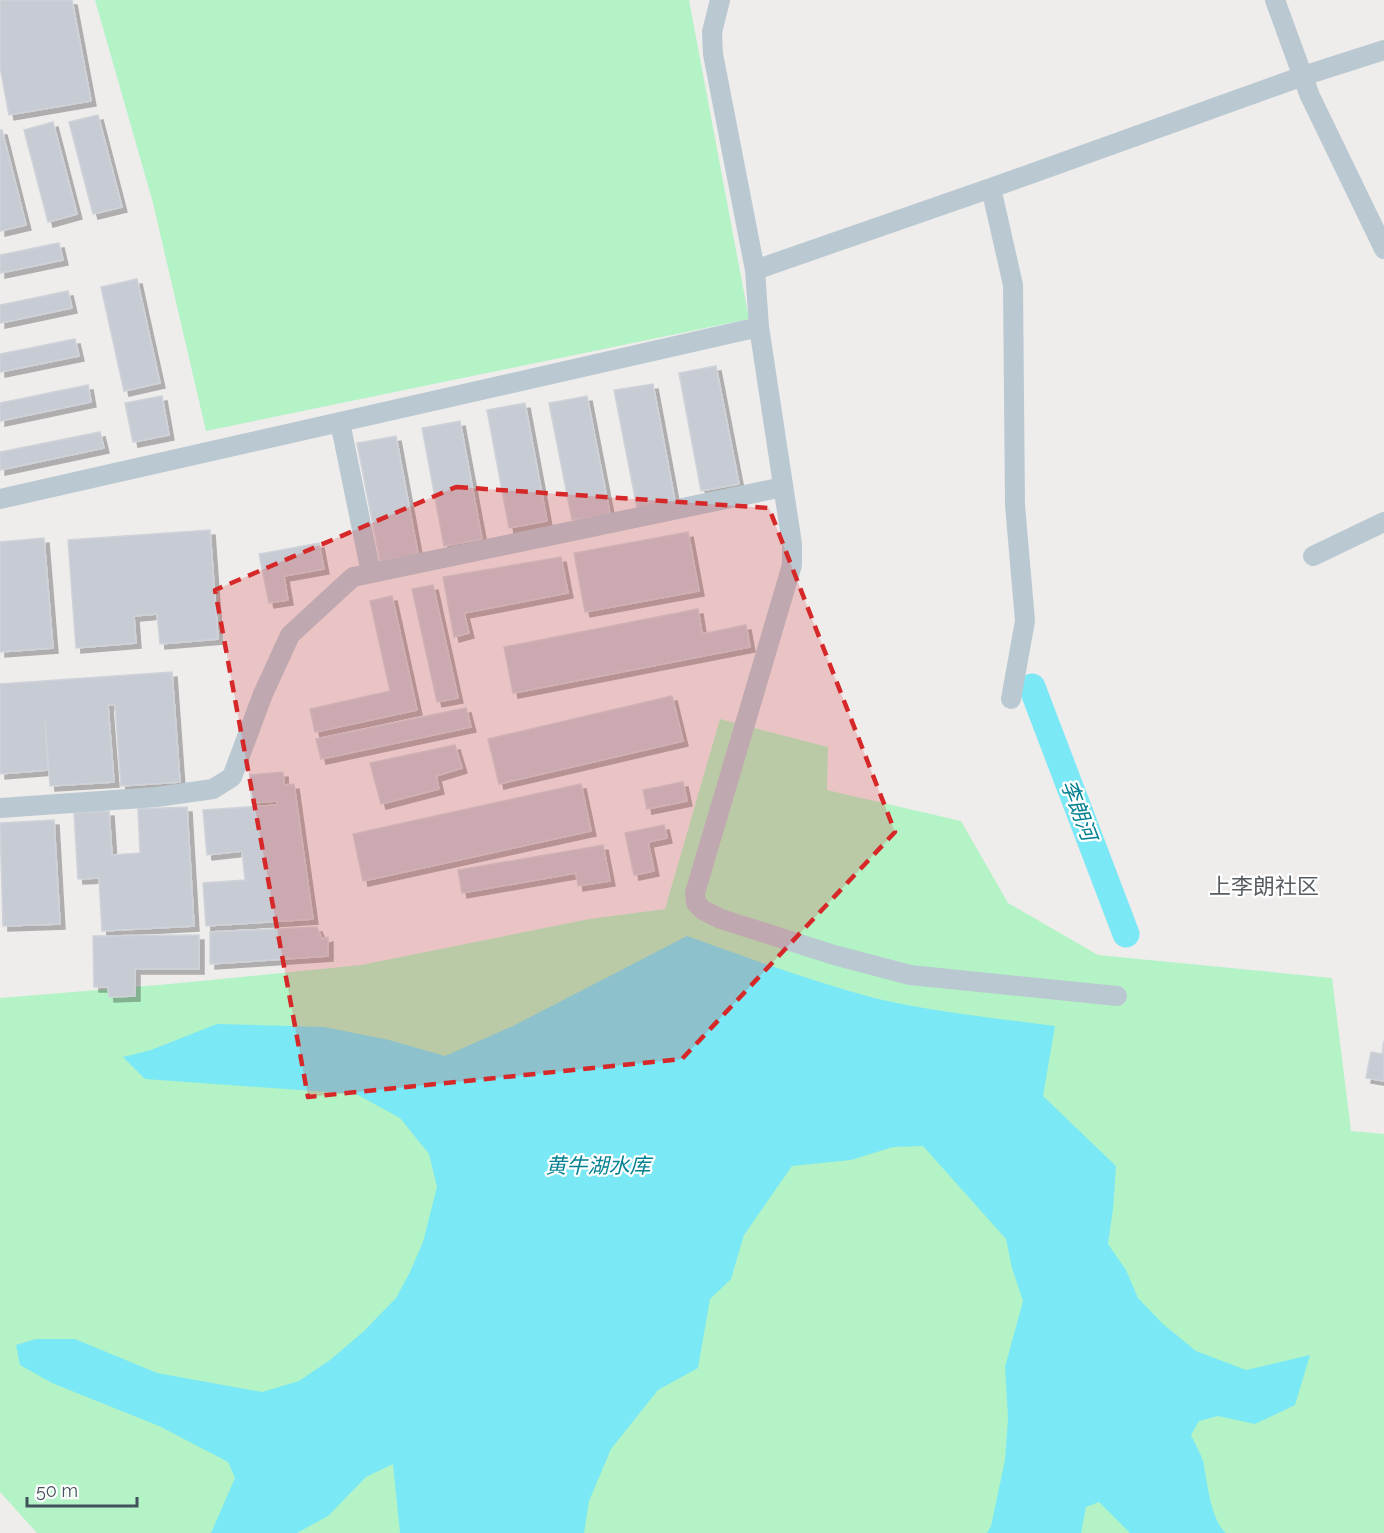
<svg xmlns="http://www.w3.org/2000/svg" width="1384" height="1533" font-family="Raleway,'Noto Sans SC',sans-serif">
	<style>
		.green { fill: #b4f3c6 }
		.water { fill: #7be8f5 }
		.lines { fill: none; stroke-linecap: round; stroke-linejoin: round }
		.river { stroke: #7be8f5; stroke-width: 27 }
		.building { fill: #c7cbd3; stroke: #cfd3d9; stroke-width: 1.5; filter: url(#shadow) }
		.minor { stroke: #bac9d1; stroke-width: 20 }
		.marked { fill: #d62828; fill-opacity: 0.2; stroke: #d62828; stroke-width: 4.5; stroke-dasharray: 12 8; stroke-linejoin: round }
		.labels { text-anchor: middle; dominant-baseline: central; stroke-width: 4.5; stroke-linejoin: round; paint-order: stroke }
		.water-label { font-size: 21px; font-style: italic; fill: #038191; stroke: #fff }
		.quarter-label { font-size: 22px; fill: #585d62; stroke: #fff }
	</style>
	<defs>
		<filter id="shadow"><feDropShadow dx="5" dy="5" stdDeviation="0" flood-color="#0004"/></filter>
	</defs>
	<rect width="100%" height="100%" fill="#efecec"/>
	<!-- green -->
	<path class="green" d="M 95,0 L 689,0 L 749,319 L 206,431 L 153,203 Z
		M 720,719 L 828,747 L 827,790 L 961,821 L 1008,903 L 1098,955 L 1332,978 L 1351,1131 L 1384,1134 L 1384,1533 L 37,1533 L 0,1492 L 0,998 L 170,984 L 361,965 L 589,919 L 665,909 Z"/>
	<!-- water -->
	<path class="water" d="M 687,936 C 748,958 810,981 874,998 C 933,1012 995,1018 1055,1026 L 1043,1096 L 1116,1166 L 1113,1209 L 1108,1244 L 1126,1270 L 1138,1298 L 1163,1324 L 1196,1351 L 1246,1370 L 1310,1355 L 1295,1405 L 1255,1424 L 1218,1416 L 1199,1421 L 1191,1435 C 1195,1444 1200,1452 1203,1461 C 1207,1480 1211,1521 1226,1533 L 1130,1533 L 1099,1502 L 1086,1507 L 1081,1533 L 987,1533 L 991,1526 L 1005,1460 L 1008,1418 L 1005,1367 L 1023,1301 L 1012,1268 L 1006,1239 L 923,1146 L 893,1147 L 851,1160 L 792,1166 L 744,1235 L 731,1279 L 710,1299 L 698,1368 L 658,1390 L 611,1449 L 589,1501 L 584,1533 L 400,1533 L 393,1464 L 366,1477 L 328,1516 L 297,1533 L 211,1533 L 235,1478 L 228,1462 L 159,1426 L 52,1383 L 20,1365 L 16,1345 L 36,1339 L 75,1339 L 157,1373 L 262,1392 L 299,1381 L 330,1360 L 363,1332 L 396,1298 L 410,1272 L 423,1242 L 437,1187 L 429,1154 L 400,1118 L 356,1094 L 145,1079 L 123,1057 L 151,1050 L 217,1024 L 324,1027 L 389,1040 L 445,1056 L 513,1026 Z"/>
	<g class="lines">
		<!-- river -->
		<path class="river" d="M 1032,687 L 1126,934"/>
	</g>
	<!-- building -->
	<path class="building" d="M 0,0 L 72,0 L 91,101 L 9,115 L 0,67 Z
		M 98,115 L 122,207 L 93,214 L 69,122 Z
		M 53,122 L 77,214 L 48,222 L 24,130 Z
		M 0,130 L 2,130 L 26,225 L 0,231 Z
		M 59,243 L 63,260 L 0,273 L 0,255 Z
		M 137,279 L 160,383 L 124,391 L 101,287 Z
		M 68,291 L 72,308 L 0,323 L 0,305 Z
		M 75,339 L 79,356 L 0,372 L 0,354 Z
		M 716,366 L 739,484 L 701,491 L 679,373 Z
		M 653,384 L 675,501 L 637,508 L 614,390 Z
		M 88,385 L 91,402 L 0,421 L 0,403 Z
		M 162,396 L 169,435 L 133,442 L 125,403 Z
		M 587,396 L 610,514 L 572,520 L 549,403 Z
		M 525,403 L 547,521 L 509,528 L 487,410 Z
		M 460,421 L 482,539 L 444,546 L 422,428 Z
		M 100,432 L 104,448 L 0,470 L 0,452 Z
		M 396,436 L 418,554 L 380,561 L 357,443 Z
		M 210,530 L 218,639 L 160,644 L 157,614 L 134,616 L 136,643 L 76,648 L 68,540 Z
		M 688,532 L 699,591 L 585,612 L 574,553 Z
		M 44,538 L 53,648 L 0,652 L 0,542 Z
		M 319,543 L 324,569 L 284,576 L 288,600 L 269,603 L 259,554 Z
		M 561,557 L 568,593 L 464,613 L 469,633 L 454,637 L 443,577 Z
		M 433,585 L 458,698 L 437,702 L 412,589 Z
		M 392,596 L 417,710 L 315,732 L 310,709 L 390,691 L 370,601 Z
		M 698,609 L 702,634 L 746,625 L 750,647 L 513,693 L 504,647 Z
		M 172,672 L 180,782 L 121,786 L 115,705 L 108,705 L 114,782 L 50,786 L 45,720 L 48,770 L 0,774 L 0,684 Z
		M 672,696 L 683,741 L 499,784 L 488,739 Z
		M 466,708 L 471,727 L 321,759 L 316,739 Z
		M 455,745 L 462,768 L 436,776 L 439,789 L 381,804 L 370,763 Z
		M 283,772 L 284,785 L 294,784 L 313,919 L 206,926 L 203,883 L 245,880 L 242,851 L 207,855 L 203,810 L 277,805 L 277,801 L 252,803 L 250,775 Z
		M 683,782 L 687,801 L 647,809 L 643,790 Z
		M 581,784 L 591,831 L 363,881 L 353,834 Z
		M 187,807 L 194,926 L 102,931 L 99,878 L 78,879 L 74,813 L 109,811 L 112,855 L 140,853 L 138,809 Z
		M 54,820 L 60,924 L 3,926 L 0,823 Z
		M 664,825 L 667,838 L 648,842 L 654,871 L 634,875 L 625,833 Z
		M 603,845 L 610,881 L 578,886 L 576,873 L 462,893 L 458,870 Z
		M 317,927 L 322,939 L 328,937 L 328,956 L 210,964 L 210,932 Z
		M 199,935 L 199,969 L 135,969 L 135,996 L 109,997 L 108,987 L 94,987 L 93,936 Z
		M 1384,1041 L 1384,1081 L 1366,1078 L 1371,1052 L 1382,1054 Z"/>
	<g class="lines">
		<!-- minor -->
		<path class="minor" d="M 720,0 L 712,32 L 713,54 L 755,270 L 759,327 L 792,544 L 792,565 L 695,893 L 696,903 L 703,910 L 721,919 L 834,955 L 910,975 L 1117,996
			M 1275,0 L 1310,96 L 1384,249
			M 755,270 L 991,188
			M 340,422 L 371,573
			M 0,499 L 759,327
			M 1313,556 L 1384,522
			M 1011,699 L 1025,621 L 1015,505 L 1013,285 L 991,188 L 1303,76 L 1384,50
			M 0,808 L 157,797 L 213,789 L 232,777 L 263,694 L 290,635 L 353,577 L 783,487"/>
	</g>
	<!-- marked area -->
	<path class="marked" d="M 456,487 L 769,508 L 895,832 L 682,1059 L 308,1097 L 215,590 Z"/>
	<g class="labels">
		<!-- water labels -->
		<g class="water-label">
			<text transform="translate(1079 810) rotate(69)">李朗河</text>
			<text x="598" y="1165">黄牛湖水库</text>
		</g>
		<!-- quarter labels -->
		<g class="quarter-label">
			<text x="1264" y="886">上李朗社区</text>
		</g>
	</g>
	<!-- scale -->
	<path d="M27 1497v9h110v-9" fill="none" stroke="#42525b" stroke-width="3"/>
	<text x="36" y="1497" font-size="18" fill="#42525b" stroke="#ffffff" stroke-width="4.5" paint-order="stroke">50 m</text>
</svg>
